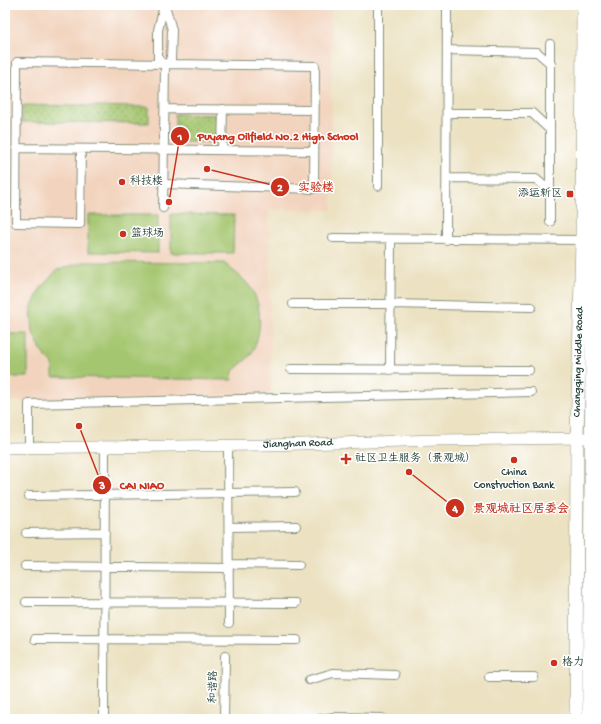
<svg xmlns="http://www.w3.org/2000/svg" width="601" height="724" font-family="'Gochi Hand','LXGW WenKai TC',sans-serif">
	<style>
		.built { fill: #f2d4be; fill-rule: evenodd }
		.garden { fill: url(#garden-dots); stroke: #628252 }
		.pitch { fill: #a5c66f; stroke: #628252 }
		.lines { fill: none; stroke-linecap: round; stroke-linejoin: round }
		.street-casing { stroke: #86907b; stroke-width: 10 }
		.secondary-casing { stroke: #86907b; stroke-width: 12 }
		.primary-casing { stroke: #86907b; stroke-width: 14 }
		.street { stroke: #fff; stroke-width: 8 }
		.secondary { stroke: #fff; stroke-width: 11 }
		.primary { stroke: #fff; stroke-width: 13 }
		.poi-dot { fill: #c8321e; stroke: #fff; stroke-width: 1.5 }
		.labels { text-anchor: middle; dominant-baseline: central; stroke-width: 3; stroke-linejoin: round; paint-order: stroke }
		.poi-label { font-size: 11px; fill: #1f3d34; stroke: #fff; text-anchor: start }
		.street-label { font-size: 11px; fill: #1f3d34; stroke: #fff }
		.leader { fill: none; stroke: #c8321e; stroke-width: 1.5 }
		.callout-dot { fill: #c8321e; stroke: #fff; stroke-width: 1.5 }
		.mark-label { font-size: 12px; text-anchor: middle; font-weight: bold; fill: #fff }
		.callout-label { font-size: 12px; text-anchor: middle; font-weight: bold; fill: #c8321e; stroke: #fff; stroke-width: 3; stroke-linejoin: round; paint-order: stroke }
	</style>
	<defs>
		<pattern id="garden-dots" width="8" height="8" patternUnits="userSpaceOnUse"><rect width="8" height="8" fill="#a5c66f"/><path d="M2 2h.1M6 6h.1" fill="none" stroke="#86a25c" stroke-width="1.8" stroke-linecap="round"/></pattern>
	</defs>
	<rect width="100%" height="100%" fill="#fff"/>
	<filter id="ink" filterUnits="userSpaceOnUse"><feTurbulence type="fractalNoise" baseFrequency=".025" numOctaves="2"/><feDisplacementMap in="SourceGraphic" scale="8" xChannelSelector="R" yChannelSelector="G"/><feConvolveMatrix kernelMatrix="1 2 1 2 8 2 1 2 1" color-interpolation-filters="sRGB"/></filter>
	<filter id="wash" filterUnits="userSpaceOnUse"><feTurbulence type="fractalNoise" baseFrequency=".012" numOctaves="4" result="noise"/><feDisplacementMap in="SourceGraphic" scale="16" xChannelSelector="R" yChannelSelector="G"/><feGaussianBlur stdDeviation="0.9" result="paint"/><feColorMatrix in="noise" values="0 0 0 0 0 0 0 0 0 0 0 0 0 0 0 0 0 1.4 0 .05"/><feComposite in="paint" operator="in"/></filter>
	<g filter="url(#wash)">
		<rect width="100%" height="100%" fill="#ece2c2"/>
		<!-- built -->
		<path class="built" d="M 7,5 L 331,5 L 332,210 L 269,210 L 271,394 L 5,402 ZM 83,262 L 224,263 L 259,310 L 260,331 L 250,354 L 233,371 L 232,379 L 53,377 L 57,270 Z"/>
		<!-- garden -->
		<path class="garden" d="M 23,105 L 149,107 L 149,123 L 22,122 Z
			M 175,114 L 219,115 L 219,142 L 175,142 Z"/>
		<!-- pitch -->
		<path class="pitch" d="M 171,214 L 234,215 L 233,253 L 171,253 Z
			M 88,215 L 158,215 L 158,253 L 88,252 Z
			M 84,262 L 224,263 C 233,271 244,278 251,288 C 263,307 262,335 251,354 C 247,360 238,366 233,371 L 232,380 L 53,377 L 53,364 L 43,354 L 33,333 L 31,308 L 41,288 L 57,270 Z
			M 8,334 L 28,334 L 28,377 L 8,377 Z"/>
	</g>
	<g filter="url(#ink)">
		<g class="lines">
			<defs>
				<path id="street" d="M 164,6 L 158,30 L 158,59 L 165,65
					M 447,50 L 537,52 L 551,64
					M 165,109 L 314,110
					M 447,113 L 532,113 L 550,130
					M 17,148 L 314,151
					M 81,149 L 80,224 L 16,223 L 17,62 L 315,66 L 314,189 L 164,184
					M 222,150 L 223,109
					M 447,178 L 536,179 L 549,190
					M 378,186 L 378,5
					M 163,208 L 165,65 L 171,60 L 172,30 L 165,5
					M 550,222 L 550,44
					M 333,238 L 582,240
					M 446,240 L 447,5
					M 293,304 L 391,304 L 532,307
					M 291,369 L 529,370
					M 390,370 L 391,239
					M 228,445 L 229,623
					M 29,447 L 29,404 L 531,392
					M 29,496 L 295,492
					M 229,527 L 296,526
					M 26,533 L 105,532
					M 229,564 L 299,565
					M 25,566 L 229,568
					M 26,602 L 296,603
					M 35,639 L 297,640
					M 489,677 L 534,677
					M 309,680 L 333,673 L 395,675
					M 104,719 L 105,447
					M 224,719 L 225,656
					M 320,719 L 335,717 L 382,718"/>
				<g id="secondary">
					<path id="s1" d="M 5,448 L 268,445 L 439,440 L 585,438"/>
				</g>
				<g id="primary">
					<path id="s2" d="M 576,719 L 577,438 L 582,240 L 583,5"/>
					<path d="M 589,719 L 595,5"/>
				</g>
			</defs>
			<!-- street casing -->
			<use href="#street" class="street-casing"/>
			<!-- secondary casing -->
			<use href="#secondary" class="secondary-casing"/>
			<!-- primary casing -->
			<use href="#primary" class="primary-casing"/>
			<!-- street -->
			<use href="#street" class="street"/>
			<!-- secondary -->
			<use href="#secondary" class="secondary"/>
			<!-- primary -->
			<use href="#primary" class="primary"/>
		</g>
	</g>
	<!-- markers -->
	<g class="poi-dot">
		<circle cx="122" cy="182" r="4"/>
		<rect x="566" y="190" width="8" height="8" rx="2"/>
		<circle cx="123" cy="234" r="4"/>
		<path d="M344 453h4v4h4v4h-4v4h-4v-4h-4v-4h4z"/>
		<circle cx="514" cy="460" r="4"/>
		<circle cx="554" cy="663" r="4"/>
	</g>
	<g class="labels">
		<!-- poi labels -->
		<g class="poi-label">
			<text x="130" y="182">科技楼</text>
			<text x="562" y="194" text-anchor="end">添运新区</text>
			<text x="131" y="234">篮球场</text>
			<text x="355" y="459">社区卫生服务（景观城）</text>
			<text x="514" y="473" text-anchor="middle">China<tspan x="514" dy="13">Construction Bank</tspan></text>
			<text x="562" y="663">格力</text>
		</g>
		<!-- street labels -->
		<g class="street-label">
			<text stroke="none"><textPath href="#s2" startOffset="357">Changqing Middle Road</textPath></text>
			<text stroke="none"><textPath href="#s1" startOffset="293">Jianghan Road</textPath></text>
			<text transform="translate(214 687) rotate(-89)">和谐路</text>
		</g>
	</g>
	<!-- callouts -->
	<path class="leader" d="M169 202L180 136M207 169L280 187M79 426L102 485M409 472L455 508"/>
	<g class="callout-dot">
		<circle cx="169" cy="202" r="4"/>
		<circle cx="207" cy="169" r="4"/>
		<circle cx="79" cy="426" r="4"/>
		<circle cx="409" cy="472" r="4"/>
		<circle cx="180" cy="136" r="10"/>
		<circle cx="280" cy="187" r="10"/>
		<circle cx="102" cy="485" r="10"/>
		<circle cx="455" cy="508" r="10"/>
	</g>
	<g class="mark-label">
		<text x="180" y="140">1</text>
		<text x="280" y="191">2</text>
		<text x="102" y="489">3</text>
		<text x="455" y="512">4</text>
	</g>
	<g class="callout-label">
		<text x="278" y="140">Puyang Oilfield No.2 High School</text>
		<text x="316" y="191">实验楼</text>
		<text x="142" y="489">CAI NIAO</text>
		<text x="521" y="512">景观城社区居委会</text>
	</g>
	<!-- margin -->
	<rect width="601" height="724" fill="none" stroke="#fff" stroke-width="20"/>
</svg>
